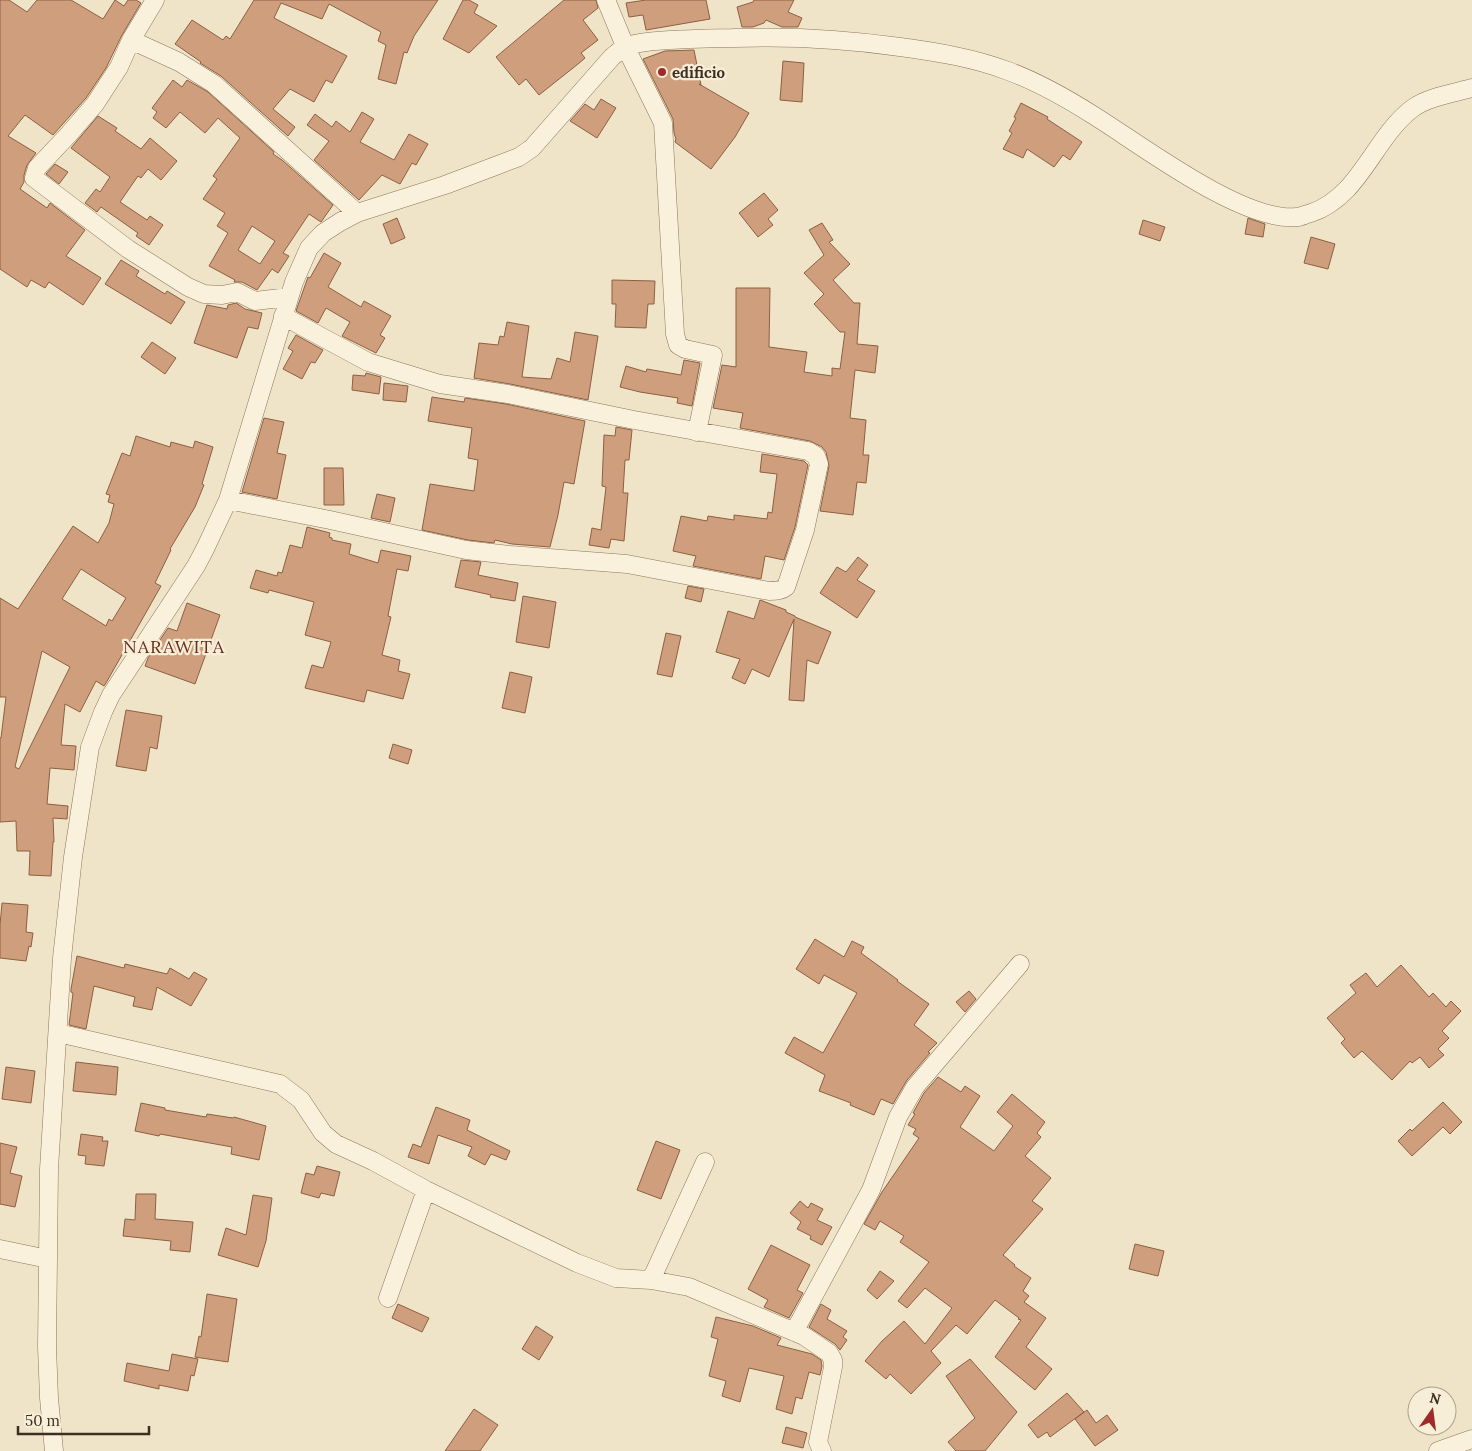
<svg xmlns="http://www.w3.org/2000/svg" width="1472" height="1451" font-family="Lora,serif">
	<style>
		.building { fill: #cf9f7d; stroke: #8d5f41; fill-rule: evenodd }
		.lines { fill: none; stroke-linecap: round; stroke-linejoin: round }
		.minor-casing { stroke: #8d765c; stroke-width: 19 }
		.minor { stroke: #faf1dc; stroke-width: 18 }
		.poi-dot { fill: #9e2a2b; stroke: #f7eed8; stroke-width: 2 }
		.labels { text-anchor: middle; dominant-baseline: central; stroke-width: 4.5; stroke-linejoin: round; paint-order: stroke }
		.poi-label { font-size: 15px; font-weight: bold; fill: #3d2e20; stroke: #f7eed8; text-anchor: start }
		.quarter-label { font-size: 18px; letter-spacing: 1px; fill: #6b2e1e; stroke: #f7eed8 }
	</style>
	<rect width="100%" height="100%" fill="#f0e4c8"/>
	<!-- building -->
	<path class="building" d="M 0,0 L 9,0 L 27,12 L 37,0 L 71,0 L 103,19 L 115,0 L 124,6 L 128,0 L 136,0 L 141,3 L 122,35 L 106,68 L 86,98 L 53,135 L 25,115 L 8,136 L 36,153 L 27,165 L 24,175 L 24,182 L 20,189 L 47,208 L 50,203 L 85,230 L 66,256 L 101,278 L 83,305 L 49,282 L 45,288 L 31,280 L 27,287 L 0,269 Z
		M 254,0 L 438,0 L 414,36 L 407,53 L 404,52 L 396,84 L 378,79 L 386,45 L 378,41 L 381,32 L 329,4 L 322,19 L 281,3 L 274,18 L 347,56 L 332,83 L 326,80 L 314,102 L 290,89 L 273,109 L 295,127 L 288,136 L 221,76 L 200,63 L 201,62 L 175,44 L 192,20 L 223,40 L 226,36 L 230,39 Z
		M 463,0 L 469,0 L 478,5 L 474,13 L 497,26 L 469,53 L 443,39 Z
		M 564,0 L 596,0 L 598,8 L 583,20 L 598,40 L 581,53 L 585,58 L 578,64 L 539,95 L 526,79 L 519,85 L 496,57 Z
		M 646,0 L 706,0 L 710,19 L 646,30 L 643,15 L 629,17 L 626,3 Z
		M 754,0 L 794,0 L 788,12 L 802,18 L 798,27 L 782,27 L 766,20 L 764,23 L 753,27 L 742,27 L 737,7 L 753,2 Z
		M 694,50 L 701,85 L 699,84 L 749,113 L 735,137 L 711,169 L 675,142 L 676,139 L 674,133 L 673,119 L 643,59 L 665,51 Z
		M 783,61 L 804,63 L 802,102 L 780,100 Z
		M 173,80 L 182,87 L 187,80 L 208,92 L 274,152 L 273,154 L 282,160 L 333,205 L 321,222 L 309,214 L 283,253 L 289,256 L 278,273 L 272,269 L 257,290 L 242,282 L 234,282 L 235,280 L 209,266 L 228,233 L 217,226 L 225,213 L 203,199 L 217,179 L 213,176 L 240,138 L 218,118 L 205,133 L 180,112 L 166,128 L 153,118 L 157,112 L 152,108 ZM 252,226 L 275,241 L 260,264 L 238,250 Z
		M 601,99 L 616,108 L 597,138 L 570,121 L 585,104 L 594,110 Z
		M 1021,103 L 1048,117 L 1047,119 L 1082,142 L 1070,160 L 1063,155 L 1054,167 L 1027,149 L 1023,158 L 1003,149 L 1012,133 L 1009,131 L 1016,118 L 1014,117 Z
		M 362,112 L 374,119 L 360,142 L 394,160 L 409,134 L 428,144 L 416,165 L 412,163 L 400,184 L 382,175 L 359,200 L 314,160 L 329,141 L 307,125 L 315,114 L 332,127 L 336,121 L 350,132 Z
		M 98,116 L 117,128 L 115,131 L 141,149 L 150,138 L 177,161 L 161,180 L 148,169 L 141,178 L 138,176 L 120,202 L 147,220 L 150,216 L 163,225 L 149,245 L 136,236 L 138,233 L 101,207 L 97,212 L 85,203 L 96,189 L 100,192 L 110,177 L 71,148 Z
		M 55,164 L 68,172 L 59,184 L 46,174 Z
		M 764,193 L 778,210 L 768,219 L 773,225 L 758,237 L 739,213 Z
		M 397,218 L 405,238 L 391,244 L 383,224 Z
		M 1248,218 L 1265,224 L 1263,237 L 1245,234 Z
		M 1143,220 L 1165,227 L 1160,241 L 1139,234 Z
		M 822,223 L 833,240 L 829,242 L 850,264 L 833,280 L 854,303 L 860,303 L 857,344 L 878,346 L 875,373 L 855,370 L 850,418 L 866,420 L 863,455 L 869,455 L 866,483 L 857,482 L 853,515 L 820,511 L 829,466 L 826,452 L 822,447 L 810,441 L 740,428 L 743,413 L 713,408 L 722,365 L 736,367 L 736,288 L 770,288 L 769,347 L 807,352 L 804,372 L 832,376 L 832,368 L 840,369 L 845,332 L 840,332 L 814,304 L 824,294 L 804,273 L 824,255 L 809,230 Z
		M 1311,237 L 1335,244 L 1328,269 L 1304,263 Z
		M 324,253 L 341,263 L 328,287 L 361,307 L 364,301 L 391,316 L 380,335 L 385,338 L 376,353 L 342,336 L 350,322 L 326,308 L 318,323 L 296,311 L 308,277 L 310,278 Z
		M 121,260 L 139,271 L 136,276 L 165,294 L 167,291 L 185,302 L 171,324 L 105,284 Z
		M 612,280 L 655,281 L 654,304 L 648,304 L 646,328 L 615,327 L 616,304 L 612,304 Z
		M 236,303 L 245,309 L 262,313 L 258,329 L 248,327 L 237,358 L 194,343 L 207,305 L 227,309 L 228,305 Z
		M 507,322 L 529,326 L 522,377 L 551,379 L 557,358 L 570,362 L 575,332 L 598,336 L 588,400 L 510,384 L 474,378 L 479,343 L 498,345 L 500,336 L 504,337 Z
		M 296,335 L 323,350 L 315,363 L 311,362 L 302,379 L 283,369 L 293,351 L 288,348 Z
		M 152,342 L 176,358 L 165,374 L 141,357 Z
		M 684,360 L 700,363 L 692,406 L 677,403 L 678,398 L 640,392 L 620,387 L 626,366 L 646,372 L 647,369 L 681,375 Z
		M 366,373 L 381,377 L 379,394 L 352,390 L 353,375 L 365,376 Z
		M 384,383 L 408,386 L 406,402 L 383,400 Z
		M 432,397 L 464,402 L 465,398 L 506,404 L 585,421 L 574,484 L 564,482 L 558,515 L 550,547 L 512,544 L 495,540 L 494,543 L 468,540 L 422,530 L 430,484 L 474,491 L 478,460 L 468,458 L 472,428 L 428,421 Z
		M 264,418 L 284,422 L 277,453 L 286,455 L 277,499 L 242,492 Z
		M 616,427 L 632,430 L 629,460 L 625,460 L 623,493 L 628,493 L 624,541 L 611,539 L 609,548 L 589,545 L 592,528 L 601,530 L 606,487 L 602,486 L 604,435 L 615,436 Z
		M 136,436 L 170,447 L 171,442 L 193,448 L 195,441 L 213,447 L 202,484 L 204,485 L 195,507 L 170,549 L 171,550 L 155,583 L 161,586 L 106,683 L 104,686 L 96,681 L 80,712 L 65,704 L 61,745 L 76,746 L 74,770 L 50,768 L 47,804 L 68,806 L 67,819 L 53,818 L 54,842 L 53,842 L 51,876 L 29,875 L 30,851 L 17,851 L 16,821 L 0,822 L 0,738 L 1,738 L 6,697 L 0,697 L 0,598 L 18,609 L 73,526 L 98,543 L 109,523 L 114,504 L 108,502 L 110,495 L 106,494 L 122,453 L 130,456 ZM 81,569 L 126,598 L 112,621 L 109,619 L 106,626 L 62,599 ZM 42,651 L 70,667 L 19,769 L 15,767 Z
		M 762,454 L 804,461 L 808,465 L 795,527 L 784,560 L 765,556 L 761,579 L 693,566 L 696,556 L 673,551 L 681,516 L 707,521 L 708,516 L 734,520 L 734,515 L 767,519 L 768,512 L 772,513 L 777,474 L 760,472 Z
		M 324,468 L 343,468 L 344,505 L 324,505 Z
		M 377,494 L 395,498 L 390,522 L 371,518 Z
		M 307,527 L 330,533 L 329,537 L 332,538 L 332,540 L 351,544 L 349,554 L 378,563 L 381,550 L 411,556 L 408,571 L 397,569 L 388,616 L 391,617 L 382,655 L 400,660 L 398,671 L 410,674 L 403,699 L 367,690 L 364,702 L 305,688 L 312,665 L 323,668 L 331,642 L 305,635 L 314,602 L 269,590 L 268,593 L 250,588 L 256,570 L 277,576 L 278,572 L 282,573 L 290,545 L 302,548 Z
		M 858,557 L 868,565 L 857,580 L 875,591 L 857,618 L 820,593 L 837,567 L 846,572 Z
		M 461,560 L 481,562 L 478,575 L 518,583 L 515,601 L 490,597 L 491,595 L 455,587 Z
		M 688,586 L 704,589 L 701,602 L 685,598 Z
		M 523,596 L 556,602 L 549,648 L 516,642 Z
		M 760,600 L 786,610 L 786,612 L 795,616 L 795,617 L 831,632 L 818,664 L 807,660 L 804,701 L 789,700 L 794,619 L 769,677 L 752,669 L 745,684 L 732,678 L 740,659 L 716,652 L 728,611 L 754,619 Z
		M 187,603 L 220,615 L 195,684 L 145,666 L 148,658 L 168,628 L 177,631 Z
		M 666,633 L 681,636 L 672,677 L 657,674 Z
		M 510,672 L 532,677 L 525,713 L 502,708 Z
		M 126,710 L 162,716 L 157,749 L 150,747 L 146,771 L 116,766 Z
		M 393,744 L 412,750 L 408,764 L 389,758 Z
		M 2,903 L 28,905 L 26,932 L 33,933 L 31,947 L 29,946 L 26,961 L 0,958 L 0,925 Z
		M 815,939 L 844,957 L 852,941 L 864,947 L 861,953 L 898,980 L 897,981 L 929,1004 L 914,1025 L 937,1043 L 928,1052 L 930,1053 L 907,1080 L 893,1104 L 881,1099 L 874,1115 L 850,1105 L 851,1103 L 819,1091 L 825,1075 L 785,1053 L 794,1037 L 823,1053 L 857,993 L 824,975 L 819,984 L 796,969 Z
		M 77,956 L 124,968 L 125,964 L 167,974 L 170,968 L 189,979 L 194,972 L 207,979 L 191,1006 L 157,987 L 152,1010 L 133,1006 L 135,997 L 94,986 L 86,1029 L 69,1025 L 73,993 L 71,992 L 71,989 Z
		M 1401,965 L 1429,997 L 1433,993 L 1446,1007 L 1451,1001 L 1461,1011 L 1442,1031 L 1449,1038 L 1438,1049 L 1444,1055 L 1429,1068 L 1420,1057 L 1412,1063 L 1410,1061 L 1392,1080 L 1362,1051 L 1354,1058 L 1341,1043 L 1345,1039 L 1327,1018 L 1356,993 L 1350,985 L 1366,973 L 1377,987 Z
		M 969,991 L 976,999 L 965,1012 L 956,1002 Z
		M 76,1062 L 118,1067 L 116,1095 L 73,1091 Z
		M 6,1067 L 35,1071 L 31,1103 L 2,1099 Z
		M 938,1077 L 961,1092 L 965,1086 L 980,1096 L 960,1127 L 994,1151 L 1013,1126 L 997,1112 L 1012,1094 L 1045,1122 L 1037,1133 L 1041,1137 L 1025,1156 L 1051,1178 L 1032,1201 L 1043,1209 L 1003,1255 L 1015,1265 L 1014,1266 L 1031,1278 L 1023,1291 L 1029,1296 L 1024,1302 L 1046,1318 L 1026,1347 L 1052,1369 L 1035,1390 L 995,1357 L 1021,1320 L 1018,1319 L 1019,1318 L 995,1300 L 967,1334 L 956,1325 L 931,1351 L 941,1363 L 911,1394 L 890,1374 L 886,1379 L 865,1361 L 882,1341 L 904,1321 L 925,1344 L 952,1308 L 925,1288 L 907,1308 L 898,1301 L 929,1262 L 900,1242 L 904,1236 L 880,1221 L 875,1230 L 864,1224 L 882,1192 L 919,1138 L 913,1134 L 916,1129 L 908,1125 L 915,1114 L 913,1113 L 924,1093 Z
		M 1443,1102 L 1462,1122 L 1450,1134 L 1443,1127 L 1412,1156 L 1398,1141 L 1410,1129 L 1412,1131 Z
		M 141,1103 L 165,1108 L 165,1110 L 206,1117 L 207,1114 L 233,1118 L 234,1117 L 266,1126 L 259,1160 L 231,1154 L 232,1147 L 160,1134 L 159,1136 L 135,1131 Z
		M 436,1107 L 470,1120 L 467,1130 L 510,1151 L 506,1160 L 491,1154 L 485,1165 L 468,1156 L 472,1147 L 438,1135 L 429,1164 L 408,1157 L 413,1144 L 421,1147 Z
		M 81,1134 L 103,1137 L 102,1141 L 108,1141 L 104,1166 L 85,1164 L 86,1156 L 78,1155 Z
		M 656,1141 L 680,1150 L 661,1199 L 637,1190 Z
		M 0,1143 L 17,1147 L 10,1173 L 22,1176 L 15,1207 L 0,1204 Z
		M 317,1166 L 340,1172 L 334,1196 L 321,1193 L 319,1198 L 301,1193 L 306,1173 L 314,1175 Z
		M 136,1194 L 156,1194 L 155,1219 L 193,1222 L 190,1252 L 170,1250 L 171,1241 L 123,1236 L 125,1219 L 135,1220 Z
		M 253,1195 L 272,1198 L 266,1241 L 258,1267 L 218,1255 L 226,1228 L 246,1235 Z
		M 800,1201 L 808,1208 L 811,1203 L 823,1209 L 817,1220 L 832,1227 L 822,1245 L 810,1239 L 811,1236 L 797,1229 L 801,1222 L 790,1213 Z
		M 1135,1244 L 1164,1251 L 1158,1276 L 1129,1269 Z
		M 771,1245 L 810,1265 L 797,1290 L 803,1293 L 789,1318 L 764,1307 L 768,1300 L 748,1289 Z
		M 880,1271 L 894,1281 L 877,1299 L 867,1290 Z
		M 207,1294 L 237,1299 L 228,1362 L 195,1357 L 199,1336 L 201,1337 Z
		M 398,1304 L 429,1318 L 422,1332 L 392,1318 Z
		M 821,1304 L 831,1310 L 827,1319 L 847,1331 L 843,1337 L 847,1340 L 840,1350 L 835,1344 L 809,1327 Z
		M 716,1317 L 753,1326 L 781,1338 L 777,1345 L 812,1354 L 821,1360 L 822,1366 L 820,1375 L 809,1372 L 802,1399 L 796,1397 L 792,1414 L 776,1409 L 784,1376 L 749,1368 L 740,1402 L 722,1396 L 726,1381 L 709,1376 L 718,1339 L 711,1337 Z
		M 536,1326 L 553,1337 L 539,1360 L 522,1349 Z
		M 172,1354 L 198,1359 L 194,1376 L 191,1375 L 188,1391 L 159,1385 L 159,1389 L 124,1381 L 127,1363 L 169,1371 Z
		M 970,1359 L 1017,1412 L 985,1451 L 956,1451 L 948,1442 L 975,1418 L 946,1376 Z
		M 1067,1393 L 1084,1412 L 1050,1437 L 1047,1432 L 1038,1438 L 1028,1425 Z
		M 474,1409 L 498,1425 L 480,1451 L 445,1451 Z
		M 1087,1410 L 1096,1423 L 1107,1415 L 1118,1430 L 1095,1446 L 1075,1419 Z
		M 786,1427 L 807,1433 L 803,1448 L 782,1443 Z"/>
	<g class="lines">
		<defs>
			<path id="minor" d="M 155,0 L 131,40 L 119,67 L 95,104 L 69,134 L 37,168 L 34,178 L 128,249 L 188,287 L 204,294 L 222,295 L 237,292 L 255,301 L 289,297
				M 606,0 L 625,46 L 663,123 L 675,334 L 678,345 L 685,349 L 713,355 L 697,432
				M 131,40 L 179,62 L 214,84 L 357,213
				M 228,500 L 330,520 L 466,550 L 510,555 L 627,564 L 769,591 C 776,591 781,591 786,587 L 805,530 L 819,464 L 816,456 L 808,451 L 634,420 L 508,394 L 440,384 L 368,362 L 283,316
				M 58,1033 L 280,1084 L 301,1100 L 323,1133 L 336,1144 L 373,1161 L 426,1190 L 577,1263 L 616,1278 L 651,1280 L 689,1287 L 804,1336 L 829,1353 L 833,1360 L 833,1367 L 818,1442 L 822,1451
				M 0,1249 L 48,1259
				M 651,1280 L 705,1162
				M 388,1298 L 426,1190
				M 794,1332 L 871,1190 L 898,1117 L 915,1087 L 1020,964
				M 54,1451 L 49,1398 L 47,1347 L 49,1169 L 62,958 L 73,857 L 90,747 L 103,712 L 111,695 L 196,566 L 205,549 L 228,500 L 294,282 L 309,248 L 323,233 L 340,222 L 357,213 L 445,185 L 498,165 L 519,157 L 532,148 L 612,57 C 617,53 622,48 628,46 C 641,41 656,41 670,40 C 691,39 712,38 733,38 C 789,36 845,39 900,47 C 937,52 974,58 1008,71 C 1038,82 1066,98 1093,115 C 1140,144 1243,223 1297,217 C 1301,217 1306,214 1311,213 C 1360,197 1374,137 1413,108 C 1428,97 1454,93 1472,88
				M 1438,1451 L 1472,1439"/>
		</defs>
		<!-- minor casing -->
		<use href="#minor" class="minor-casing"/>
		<!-- minor -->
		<use href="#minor" class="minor"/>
	</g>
	<!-- markers -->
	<circle class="poi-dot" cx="662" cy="72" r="5"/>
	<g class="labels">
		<!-- poi labels -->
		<g class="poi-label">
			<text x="672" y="72">edificio</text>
		</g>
		<!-- quarter labels -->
		<g class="quarter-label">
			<text x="174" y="646">NARAWITA</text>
		</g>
	</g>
	<!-- north arrow -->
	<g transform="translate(1432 1411) rotate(14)"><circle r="24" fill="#f7eed8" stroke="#ada18e"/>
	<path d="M0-4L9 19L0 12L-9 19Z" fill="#9e2a2b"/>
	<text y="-8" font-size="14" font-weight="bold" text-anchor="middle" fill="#3d2e20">N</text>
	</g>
	<!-- scale -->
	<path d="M18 1426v8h131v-8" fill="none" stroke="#3d2e20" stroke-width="2.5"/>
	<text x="25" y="1426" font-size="15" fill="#3d2e20" stroke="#f7eed8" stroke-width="4" paint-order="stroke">50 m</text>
</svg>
